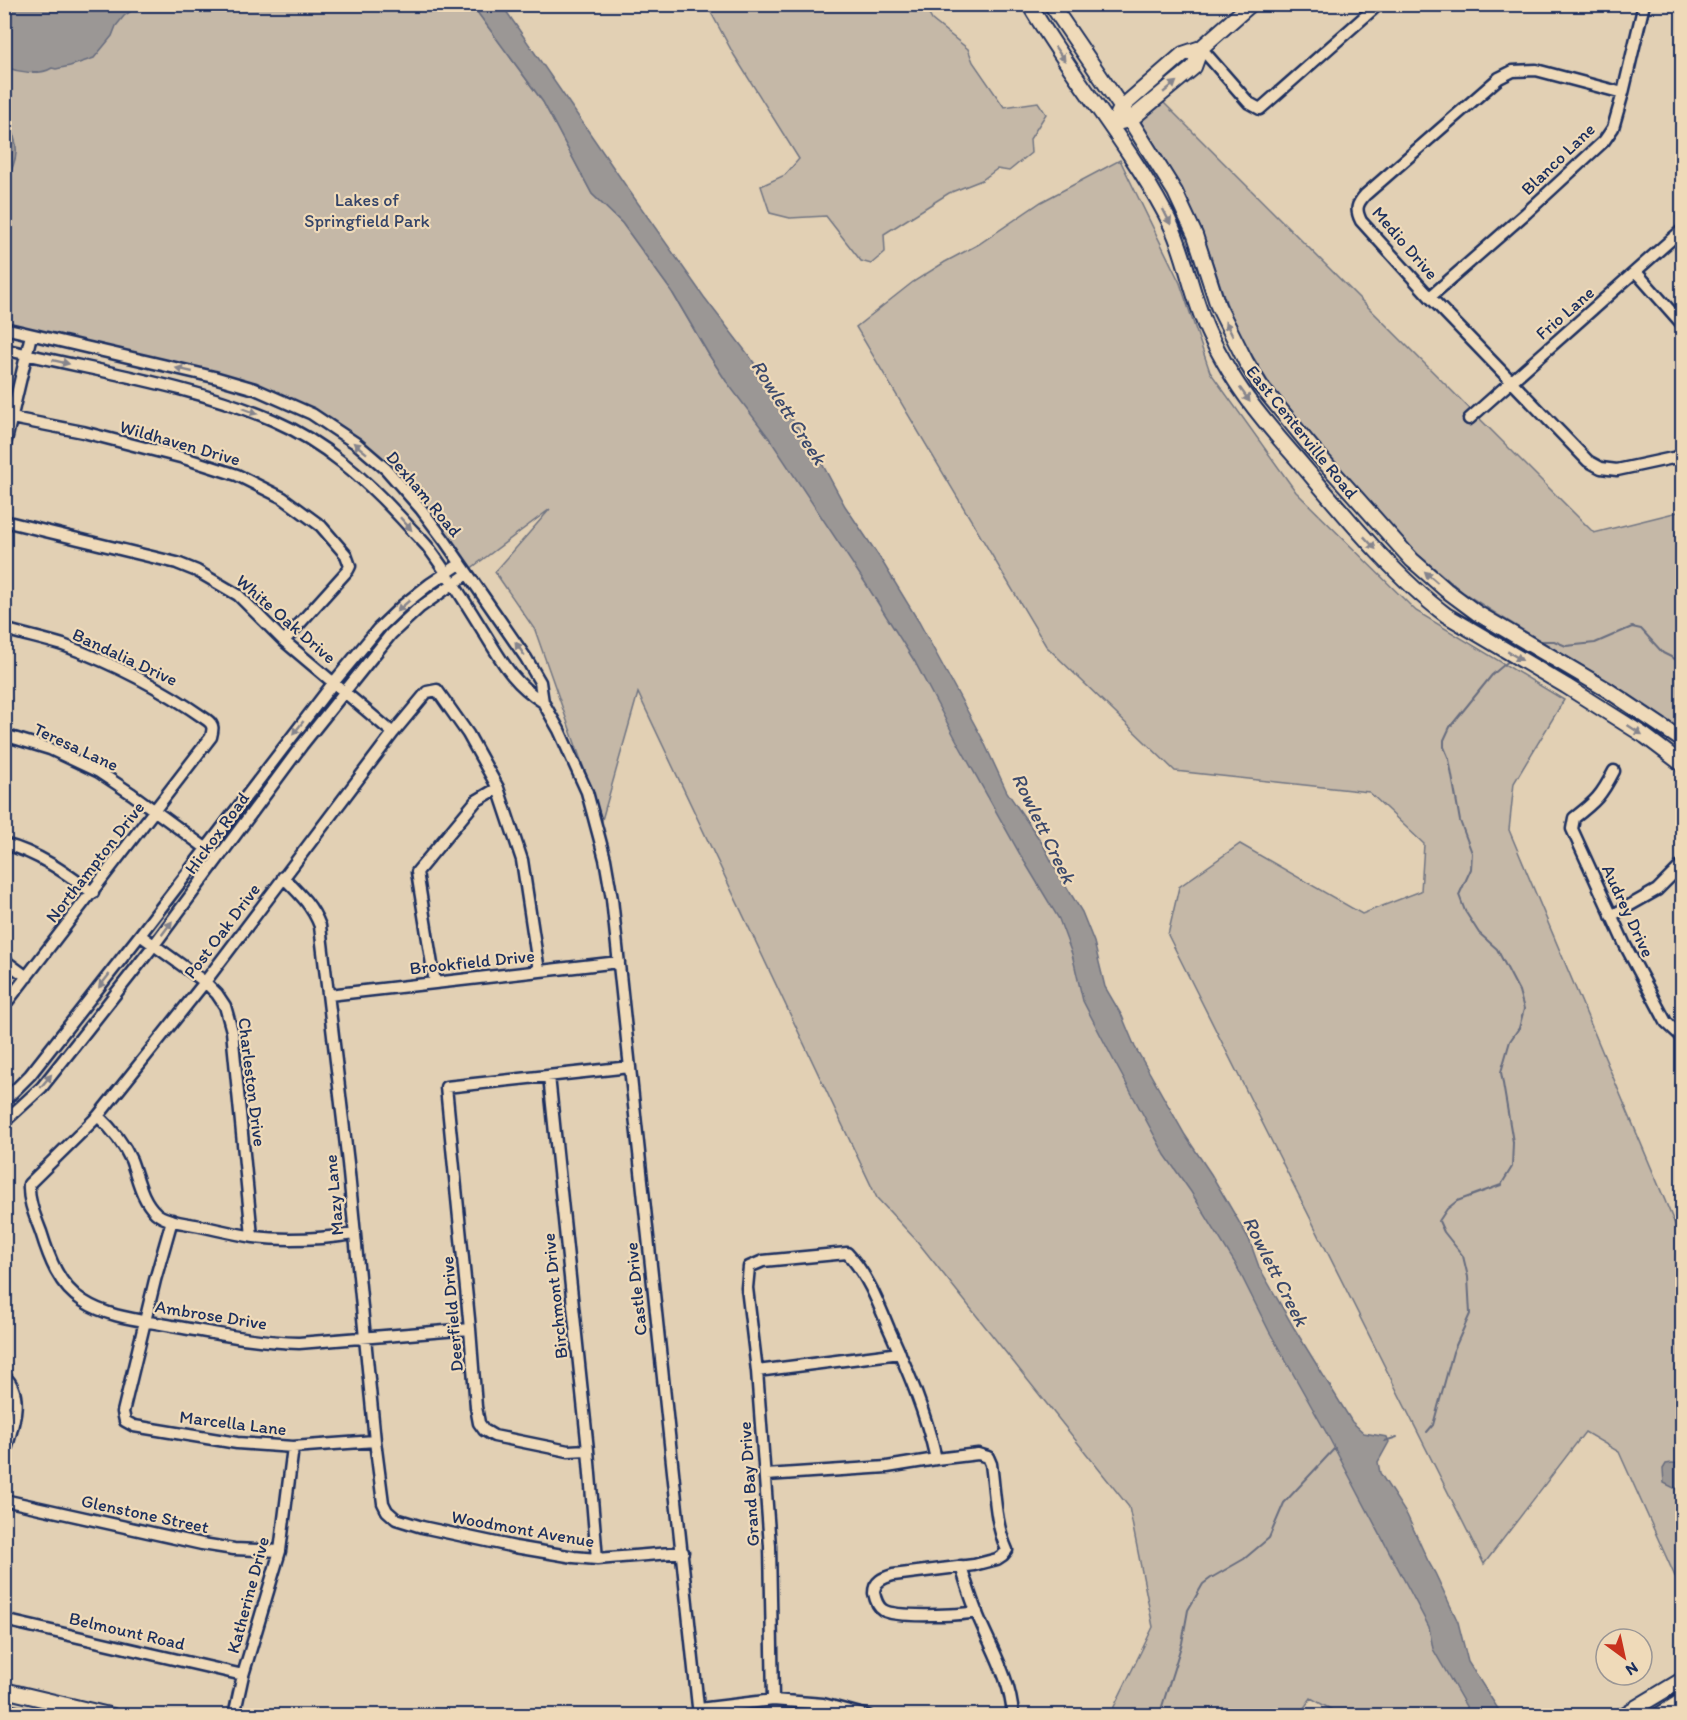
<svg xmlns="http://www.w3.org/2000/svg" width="1687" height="1720" font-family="Itim,sans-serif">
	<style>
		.green { fill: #c5b8a7; stroke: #707482; stroke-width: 1.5 }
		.water { fill: #9b9795; stroke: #686d7f; stroke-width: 1.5 }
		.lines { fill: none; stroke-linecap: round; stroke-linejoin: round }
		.stream { stroke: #686d7f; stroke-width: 2 }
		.minor-casing { stroke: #1b2f5e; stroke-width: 15 }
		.major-casing { stroke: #1b2f5e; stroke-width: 18 }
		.minor { stroke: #efdab9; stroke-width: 10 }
		.major { stroke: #efdab9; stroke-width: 14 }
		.oneway { fill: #85848c }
		.labels { text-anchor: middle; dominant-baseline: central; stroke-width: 4.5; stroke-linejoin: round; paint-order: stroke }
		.street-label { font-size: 18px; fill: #1b2f5e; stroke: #efdab9 }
		.park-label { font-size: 18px; fill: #344469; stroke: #efdab9 }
		.water-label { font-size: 20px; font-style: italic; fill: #3b496c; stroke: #efdab9 }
	</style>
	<rect width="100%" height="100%" fill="#e2d0b4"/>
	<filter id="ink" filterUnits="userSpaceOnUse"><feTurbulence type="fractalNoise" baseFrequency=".0167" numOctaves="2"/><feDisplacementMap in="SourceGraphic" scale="12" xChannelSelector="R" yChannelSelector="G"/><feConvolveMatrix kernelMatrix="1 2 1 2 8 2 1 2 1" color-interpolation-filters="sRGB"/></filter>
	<g filter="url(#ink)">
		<!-- green -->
		<path class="green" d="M 5,5 L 472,5 L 543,102 L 592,194 L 622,223 L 672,292 L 709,355 L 726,381 L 731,377 L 979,741 L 1102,1008 L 1229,1222 L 1482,1715 L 1341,1715 L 1311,1698 L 1299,1715 L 1110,1715 L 1153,1627 L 1129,1507 L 917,1241 L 877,1198 L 638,693 L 602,820 L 535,630 L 495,572 L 550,509 L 470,569 L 401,479 L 286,398 L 93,344 L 5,322 Z
			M 707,5 L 924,5 L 932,20 L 968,49 L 973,62 L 1004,107 L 1038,102 L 1046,114 L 1030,139 L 1031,153 L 1009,171 L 997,169 L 982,180 L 949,193 L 884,234 L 885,252 L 871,264 L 861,261 L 826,216 L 790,218 L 770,213 L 761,186 L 785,175 L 799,159 L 734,55 Z
			M 1160,99 L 1594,533 L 1682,511 L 1682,730 L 1624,691 L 1498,615 L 1464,593 L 1414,551 L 1380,514 L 1273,390 L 1247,347 L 1228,308 L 1205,240 L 1183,190 L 1141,122 L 1143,115 Z
			M 1120,160 L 1180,283 L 1210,372 L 1296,492 L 1416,611 L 1564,700 L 1514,783 L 1509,830 L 1682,1241 L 1682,1592 L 1619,1452 L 1585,1432 L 1484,1564 L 1168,935 L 1179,887 L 1240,844 L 1362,914 L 1421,891 L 1424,844 L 1369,792 L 1175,771 L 1046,646 L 856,327 L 913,282 L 945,262 L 979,244 L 1041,202 Z"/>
		<!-- water -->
		<path class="water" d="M 4,5 L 5,4 L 153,5 L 133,10 L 124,16 L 116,26 L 112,36 L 94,58 L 70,66 L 56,69 L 52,68 C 39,76 18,72 5,67 Z
			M 472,5 L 502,5 L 628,189 L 704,297 L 750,357 L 820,460 L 845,506 L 880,558 L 919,622 L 983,740 L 1007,792 L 1042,843 L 1055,868 L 1082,912 L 1094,942 L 1105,987 L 1122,1016 L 1135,1047 L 1185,1135 L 1211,1174 L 1249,1239 L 1259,1267 L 1294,1328 L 1352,1422 L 1364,1433 L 1387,1437 L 1389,1442 L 1378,1462 L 1380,1473 L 1407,1515 L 1428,1561 L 1435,1573 L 1458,1622 L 1468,1662 L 1502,1715 L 1471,1715 L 1433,1649 L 1429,1627 L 1327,1434 L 1269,1331 L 1235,1263 L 1191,1192 L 1165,1155 L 1113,1059 L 1083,1001 L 1072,954 L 1059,919 L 1021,856 L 960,747 L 915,662 L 866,584 L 769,438 L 726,381 L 709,355 L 672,292 L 622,223 L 592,194 L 543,102 Z
			M 5,118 C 21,144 19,157 5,184 Z
			M 1672,1463 L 1682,1464 L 1682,1487 L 1674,1488 L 1664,1483 L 1663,1469 L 1666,1464 Z"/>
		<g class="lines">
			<!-- stream -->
			<path class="stream" d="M 1534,641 L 1554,641 L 1566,646 L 1595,643 L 1632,627 L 1641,629 L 1663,653 L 1675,659 L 1682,657
				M 1427,1432 L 1433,1425 L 1453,1352 L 1470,1314 L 1468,1277 L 1463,1256 L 1444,1232 L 1439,1221 L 1447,1209 L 1457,1201 L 1501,1185 L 1512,1167 L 1513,1142 L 1501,1072 L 1510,1041 L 1519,1028 L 1524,1009 L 1519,991 L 1497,949 L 1479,933 L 1465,911 L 1459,895 L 1471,869 L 1472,853 L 1460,821 L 1449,759 L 1444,747 L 1444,740 L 1450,727 L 1492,675 L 1511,659
				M 1385,1441 L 1397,1437
				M 1159,1716 L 1182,1643 L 1188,1610 L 1203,1584 L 1211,1578 L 1244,1559 L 1269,1538 L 1284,1503 L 1335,1448"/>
			<defs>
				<path id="minor" d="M 1201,48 L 1249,103 L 1260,109 L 1379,4
					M 1623,93 L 1536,70 L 1513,71 L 1499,78 L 1365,195 C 1357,204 1355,209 1361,221 L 1430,297 L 1588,461 L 1601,468 L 1617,470 L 1682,456
					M 1636,272 L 1682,324
					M 1430,297 L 1526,213 L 1604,141 L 1613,128 L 1623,93 L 1644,4
					M 4,328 L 214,377 L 255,389 L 312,414 L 357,444 L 386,469 L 421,509 L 445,541 L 526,658 L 540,682 L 543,702 L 559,730 L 587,792 L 605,859 L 612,899 L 699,1716
					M 4,349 C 94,371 188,384 273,420 C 324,442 365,479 402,519 C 410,528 419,537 427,546 C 448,573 466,604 485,634 C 503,663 513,683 543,702
					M 12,418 L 83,432 L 184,458 L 237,475 L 283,498 L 321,526 L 346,555 L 350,566 L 348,570 L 284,641
					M 1469,419 L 1682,230
					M 4,449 L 31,335
					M 4,521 L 177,563 L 197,571 L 238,595 L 284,641 L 393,733
					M 4,629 C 24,635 44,639 63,645 C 115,664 163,689 207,720 C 214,725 213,729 211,737 L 4,1006
					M 4,735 L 50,749 L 99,772 L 132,794 L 211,852
					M 1614,771 C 1601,796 1596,801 1574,818 L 1572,829 L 1625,945 L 1666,1022 L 1682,1037
					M 4,844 C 37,852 66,873 93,893
					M 283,877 C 299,893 312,905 320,926 L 348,1163 L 375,1441 L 383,1503 L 387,1511 L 396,1519 L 422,1527 L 515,1547 L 574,1557 L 597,1559 L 683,1552
					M 1611,916 L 1657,890 L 1682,865
					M 140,935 L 205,982 L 217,994 L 225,1006 L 232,1031 L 252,1236
					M 4,960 L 27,977
					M 435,983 L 417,872 L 476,801 L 498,788
					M 329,995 L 619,962
					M 549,1076 L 588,1450 L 597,1559
					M 4,1101 L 30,1075 L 140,935 L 334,682 L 378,629 L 402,606 L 430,584 L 460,564
					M 98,1116 C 112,1129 123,1142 131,1160 C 138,1178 141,1199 156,1213 C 165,1221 183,1223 195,1225 C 215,1229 234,1234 254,1237 C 287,1241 321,1239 354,1234
					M 4,1122 L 42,1087 L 65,1058 L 154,945 L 302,745 L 370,660 L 391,634 L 419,608 L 467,574
					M 172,1220 L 155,1280 L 123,1412 L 125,1421 L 134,1426 L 237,1443 L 293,1447 L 375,1441
					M 470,1329 L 299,1343 C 256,1342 214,1333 172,1326 C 142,1320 109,1318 83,1301 C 59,1286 49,1258 41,1232 C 35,1216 28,1201 29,1184 L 98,1116 L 205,982 L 393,733 L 427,692 L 437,690 L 468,734 L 498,788 L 522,860 L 539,971
					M 757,1371 L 900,1353
					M 4,1376 C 27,1396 10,1432 4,1457
					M 588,1450 L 568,1451 L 494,1436 L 484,1430 L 479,1423 L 476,1407 L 470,1329 L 446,1087 L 630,1067
					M 766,1475 L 887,1467 L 936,1459 L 978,1454 L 988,1457 L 991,1464 C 995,1492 995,1524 1007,1550 L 1003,1555 L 997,1559 L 974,1565 L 893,1575 C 883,1578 874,1581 874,1593 C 875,1598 878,1607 883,1610 C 895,1618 960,1615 977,1612
					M 4,1500 L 202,1544 L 234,1549 L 280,1551
					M 961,1566 C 967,1586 973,1605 981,1623 C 994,1653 1011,1682 1013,1716
					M 4,1620 L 243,1675
					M 773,1700 L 770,1546 L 757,1371 L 747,1288 L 749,1267 L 763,1261 L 847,1253 C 867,1274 878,1302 889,1329 C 908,1371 926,1413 936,1459
					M 699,1709 L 773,1700 L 823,1704 L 868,1716
					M 234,1716 L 243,1675 L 280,1551 L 293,1447"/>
				<path id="major" d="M 1029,4 C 1071,76 1126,140 1165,213 C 1186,252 1191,297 1210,336 C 1220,355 1230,374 1242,391 C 1263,422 1290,450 1314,479 C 1353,525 1398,579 1446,615 L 1566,686 L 1645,736 L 1682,764
					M 1051,4 L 1130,120 L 1175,192 L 1195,235 L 1218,306 L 1246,362 L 1260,385 L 1311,447 L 1412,560 L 1446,590 L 1477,613 L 1606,689 L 1682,740
					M 1118,114 L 1121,108 L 1183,54 L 1201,48 L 1251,4
					M 1121,122 L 1130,120 L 1194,67 L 1201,48
					M 4,1690 L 113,1716
					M 4,1711 L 26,1716
					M 1622,1716 L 1682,1680
					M 1658,1716 L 1682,1701"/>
			</defs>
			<!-- minor casing -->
			<use href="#minor" class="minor-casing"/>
			<!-- major casing -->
			<use href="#major" class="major-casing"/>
			<!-- minor -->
			<use href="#minor" class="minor"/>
			<!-- major -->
			<use href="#major" class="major"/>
		</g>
		<!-- one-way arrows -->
		<defs><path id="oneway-solid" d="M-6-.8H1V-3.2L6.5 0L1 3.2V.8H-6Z" transform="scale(1.5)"/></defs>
		<g class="oneway">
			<use href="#oneway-solid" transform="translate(1060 54) rotate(55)"/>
			<use href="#oneway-solid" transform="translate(1170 87) rotate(-40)"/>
			<use href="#oneway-solid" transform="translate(1167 217) rotate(63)"/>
			<use href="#oneway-solid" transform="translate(1229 329) rotate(-117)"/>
			<use href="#oneway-solid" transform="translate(61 362) rotate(13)"/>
			<use href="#oneway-solid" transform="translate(184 370) rotate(-167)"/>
			<use href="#oneway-solid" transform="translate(1245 395) rotate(55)"/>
			<use href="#oneway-solid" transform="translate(250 411) rotate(20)"/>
			<use href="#oneway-solid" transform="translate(360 448) rotate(-141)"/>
			<use href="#oneway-solid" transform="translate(406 524) rotate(48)"/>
			<use href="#oneway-solid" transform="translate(1370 543) rotate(47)"/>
			<use href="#oneway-solid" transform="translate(1431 577) rotate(-139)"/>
			<use href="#oneway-solid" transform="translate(403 606) rotate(139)"/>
			<use href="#oneway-solid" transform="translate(520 649) rotate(-125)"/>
			<use href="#oneway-solid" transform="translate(1515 656) rotate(31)"/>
			<use href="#oneway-solid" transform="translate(298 728) rotate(128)"/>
			<use href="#oneway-solid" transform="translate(1635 730) rotate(33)"/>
			<use href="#oneway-solid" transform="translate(167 928) rotate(-53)"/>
			<use href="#oneway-solid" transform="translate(104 981) rotate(128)"/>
			<use href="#oneway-solid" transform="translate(46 1081) rotate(-50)"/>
		</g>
	</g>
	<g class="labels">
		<!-- street labels -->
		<g class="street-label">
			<text transform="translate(1558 159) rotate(-44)">Blanco Lane</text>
			<text transform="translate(1405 243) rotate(49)">Medio Drive</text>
			<text transform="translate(1565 313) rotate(-41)">Frio Lane</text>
			<text transform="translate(1302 432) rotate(51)">East Centerville Road</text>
			<text transform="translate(180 443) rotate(16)">Wildhaven Drive</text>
			<text transform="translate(424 494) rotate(50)">Dexham Road</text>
			<text transform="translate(286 619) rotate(41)">White Oak Drive</text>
			<text transform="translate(125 657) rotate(25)">Bandalia Drive</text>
			<text transform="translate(76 747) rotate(25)">Teresa Lane</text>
			<text transform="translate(217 833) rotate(-54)">Hickox Road</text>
			<text transform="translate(95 862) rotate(-52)">Northampton Drive</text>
			<text transform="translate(1628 911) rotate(65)">Audrey Drive</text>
			<text transform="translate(222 931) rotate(-53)">Post Oak Drive</text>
			<text transform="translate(472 962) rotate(-6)">Brookfield Drive</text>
			<text transform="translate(252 1082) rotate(83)">Charleston Drive</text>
			<text transform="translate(334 1195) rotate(-95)">Mazy Lane</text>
			<text transform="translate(636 1289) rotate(-96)">Castle Drive</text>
			<text transform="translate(555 1296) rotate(-96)">Birchmont Drive</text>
			<text transform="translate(452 1314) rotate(-95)">Deerfield Drive</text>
			<text transform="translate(211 1315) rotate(9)">Ambrose Drive</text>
			<text transform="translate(233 1423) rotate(7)">Marcella Lane</text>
			<text transform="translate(749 1484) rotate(-94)">Grand Bay Drive</text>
			<text transform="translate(145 1514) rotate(12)">Glenstone Street</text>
			<text transform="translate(523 1529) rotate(10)">Woodmont Avenue</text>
			<text transform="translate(248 1595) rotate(-75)">Katherine Drive</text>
			<text transform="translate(127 1631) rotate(13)">Belmount Road</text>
		</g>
		<!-- park labels -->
		<g class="park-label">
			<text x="367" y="200">Lakes of<tspan x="367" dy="21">Springfield Park</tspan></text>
		</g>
		<!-- water labels -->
		<g class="water-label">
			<text transform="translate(789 412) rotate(57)">Rowlett Creek</text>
			<text transform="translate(1044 828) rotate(64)">Rowlett Creek</text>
			<text transform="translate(1276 1271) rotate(63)">Rowlett Creek</text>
		</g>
	</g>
	<!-- margin -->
	<rect width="1687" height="1720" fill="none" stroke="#efdab9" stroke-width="24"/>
	<rect x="12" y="12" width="1663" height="1696" fill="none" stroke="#1b2f5e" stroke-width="2" filter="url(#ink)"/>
	<!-- north arrow -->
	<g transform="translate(1624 1657) rotate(147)"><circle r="28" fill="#efdab9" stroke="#9a9695" stroke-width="1.5"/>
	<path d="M0-4.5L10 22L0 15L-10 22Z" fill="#c8321e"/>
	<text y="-9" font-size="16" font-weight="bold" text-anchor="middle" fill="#1b2f5e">N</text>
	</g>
</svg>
